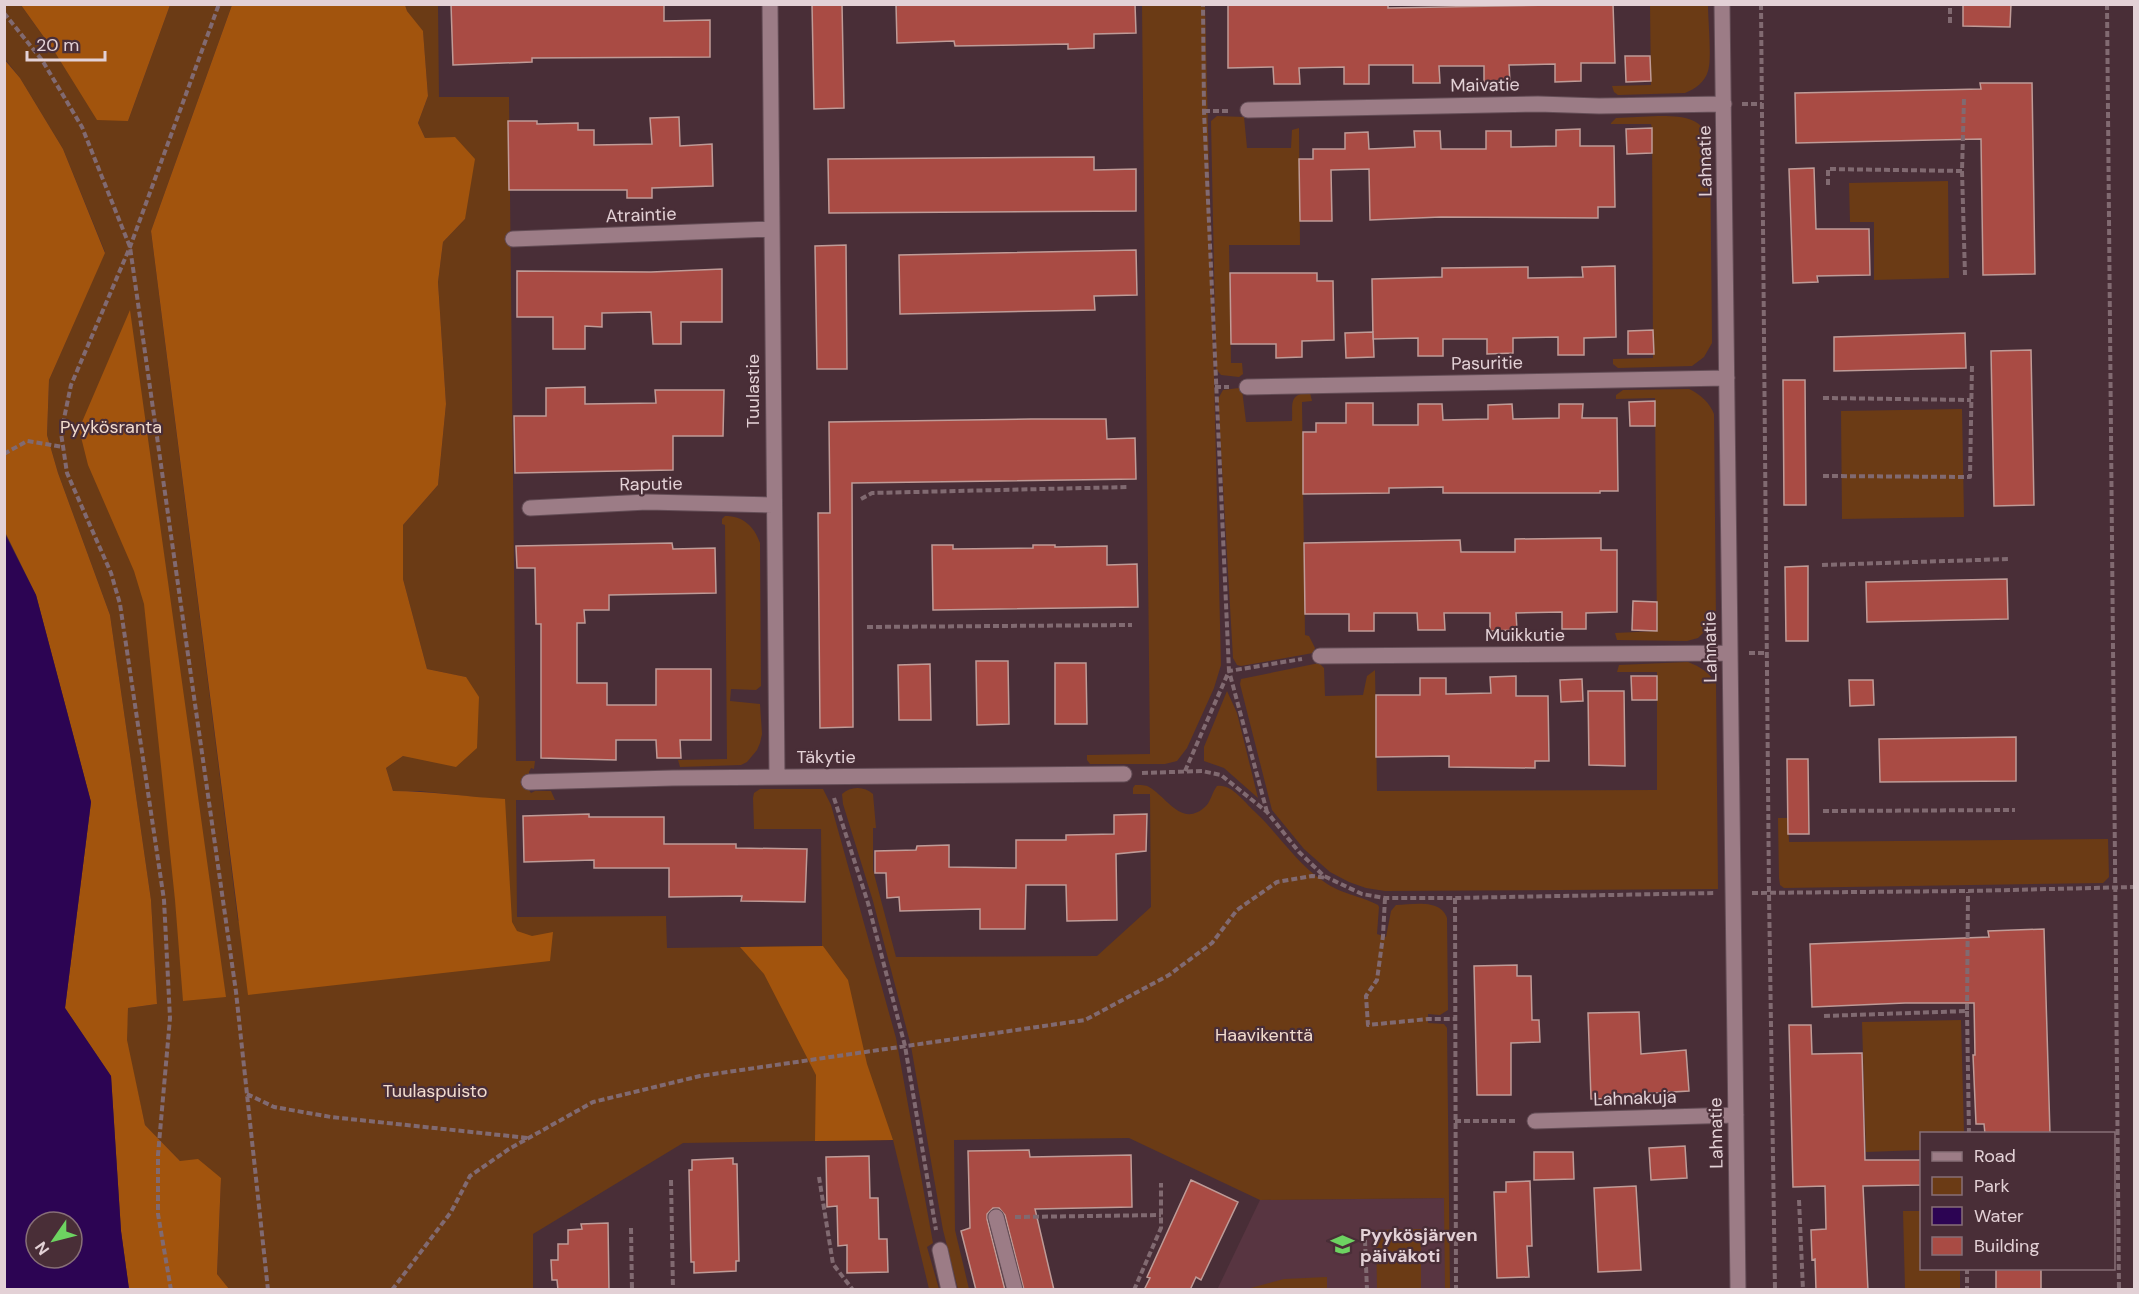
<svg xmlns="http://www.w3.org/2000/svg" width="2139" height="1294" font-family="'DM Sans',sans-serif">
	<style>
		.built { fill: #583541 }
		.green { fill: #6b3b15 }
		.forest { fill: #a2540d }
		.water { fill: #2c0453; fill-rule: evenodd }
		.building { fill: #a94b44; stroke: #bf9b97; stroke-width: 1.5 }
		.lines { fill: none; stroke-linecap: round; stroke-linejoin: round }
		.service-casing { stroke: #644d56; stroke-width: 17 }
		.minor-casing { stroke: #644d56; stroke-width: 17 }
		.path { stroke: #816a71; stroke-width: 4; stroke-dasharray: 6 3; stroke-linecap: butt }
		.service { stroke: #9c7c86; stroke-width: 15 }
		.minor { stroke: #9c7c86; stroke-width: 15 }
		.labels { text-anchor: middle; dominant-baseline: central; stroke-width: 4.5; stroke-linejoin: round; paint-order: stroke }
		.street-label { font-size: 18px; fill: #e3d1d6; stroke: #492e37 }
		.park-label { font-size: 18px; fill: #f2dcce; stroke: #492e37 }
		.poi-label { font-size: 18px; font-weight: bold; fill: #e3d1d6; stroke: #492e37; text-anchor: start }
	</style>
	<rect width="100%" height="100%" fill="#492e37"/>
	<!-- built -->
	<path class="built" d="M 1445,1198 L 1445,1289 L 1217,1290 L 1260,1200 Z"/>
	<!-- green -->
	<path class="green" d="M 5,5 L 21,5 L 56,54 L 128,121 L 170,5 L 232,5 L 151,231 L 238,921 L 504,800 L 419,791 L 393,791 L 386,768 L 403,756 L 466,677 L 427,669 L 403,579 L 403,525 L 438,485 L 446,404 L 438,282 L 443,242 L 465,219 L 455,138 L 425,138 L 418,123 L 428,96 L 423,32 L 407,11 L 405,5 L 438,5 L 439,97 L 509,97 L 516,761 L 535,761 L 534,769 L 531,768 L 529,772 L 529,790 L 531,793 L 535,791 L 551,791 L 555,800 L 516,800 L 517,917 L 666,916 L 667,948 L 822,946 L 821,829 L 754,829 L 753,798 L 754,793 L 760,789 L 823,789 L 831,805 L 896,1038 L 933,1243 L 927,1247 L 939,1289 L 929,1289 L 893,1140 L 683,1143 L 533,1234 L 533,1289 L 229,1290 L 217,1274 L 221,1178 L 180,1161 L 145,1125 L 126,1040 L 128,1008 L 157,1004 L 151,900 L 110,615 L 58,473 L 47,435 L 49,380 L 105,252 L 63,149 L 20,78 L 5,59 Z
		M 1142,5 L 1205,5 L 1221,665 L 1214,688 L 1187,748 L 1177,761 L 1165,764 L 1090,764 L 1087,760 L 1087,755 L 1150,754 Z
		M 1650,5 L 1708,5 C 1708,20 1712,59 1708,71 C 1705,82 1695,89 1685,93 L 1618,95 L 1614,92 L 1612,86 L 1651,85 Z
		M 1217,116 L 1244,117 L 1247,148 L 1291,148 L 1292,130 L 1299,128 L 1300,245 L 1229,245 L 1231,363 L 1242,363 L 1243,374 L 1239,377 L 1221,375 L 1216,369 L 1211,121 Z
		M 1658,116 C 1680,116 1701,116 1710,140 L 1712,343 L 1704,357 L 1692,366 L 1618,368 L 1613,364 L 1613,359 L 1653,358 L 1652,128 L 1651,124 L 1611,124 L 1611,123 L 1616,118 Z
		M 1948,181 L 1949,278 L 1874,280 L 1874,222 L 1850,222 L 1849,183 Z
		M 1239,388 L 1242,390 L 1246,422 L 1292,421 C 1293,405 1288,393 1310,393 L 1312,401 L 1302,402 L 1305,635 L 1309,636 L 1315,648 L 1313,653 L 1241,666 L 1237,665 L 1233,658 L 1218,399 L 1223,390 Z
		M 1689,389 C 1700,394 1710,403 1714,414 L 1716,620 L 1698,638 L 1687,641 L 1617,640 L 1615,633 L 1657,631 L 1655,398 L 1616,399 L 1616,395 L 1623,390 Z
		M 1962,409 L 1964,517 L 1842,519 L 1841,411 Z
		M 725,516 C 743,516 754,526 760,543 L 761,686 L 756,690 L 731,689 L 730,701 L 760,704 L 762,734 L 760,743 L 757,750 L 747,762 L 741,765 L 680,767 L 678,760 L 727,759 L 725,525 L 722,524 L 722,519 Z
		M 1688,662 C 1701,667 1708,672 1716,683 L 1718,889 L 1385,891 L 1366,888 L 1349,882 L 1330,872 L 1304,849 L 1272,810 L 1240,684 L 1241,679 L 1319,663 L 1324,668 L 1325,696 L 1363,695 L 1367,676 L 1375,670 L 1377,791 L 1657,790 L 1657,672 L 1617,672 L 1619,665 Z
		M 1227,691 L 1237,713 L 1258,798 L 1224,768 L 1204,761 L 1204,747 Z
		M 1135,785 C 1140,785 1146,785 1149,787 C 1167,797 1182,829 1206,806 C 1211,801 1212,792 1217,786 C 1232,784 1244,802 1254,811 C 1278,833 1296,863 1323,881 C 1342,895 1359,895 1378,905 L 1379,907 L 1377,934 L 1386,937 L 1391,911 L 1396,905 C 1412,905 1440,898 1447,918 L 1448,1010 L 1440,1015 L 1428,1014 L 1428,1023 L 1444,1024 L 1447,1028 L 1450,1289 L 1445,1289 L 1444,1198 L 1260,1200 L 1129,1138 L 954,1140 L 955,1230 L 969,1289 L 958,1289 L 943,1230 L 911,1046 L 873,901 L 843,804 L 842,794 C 850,786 865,786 873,794 L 876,828 L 873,828 L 873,870 L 896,957 L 1097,956 L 1151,907 L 1150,794 L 1133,794 L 1133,788 Z
		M 1778,818 L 1788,818 L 1789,842 L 2108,839 L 2109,877 L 2103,883 L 1784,888 L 1780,885 L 1779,878 Z
		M 1961,1020 L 1964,1133 L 1922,1134 L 1921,1150 L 1866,1152 L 1862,1022 Z
		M 1903,1211 L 1921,1211 L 1922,1268 L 1960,1269 L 1960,1289 L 1905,1289 Z
		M 1421,1229 L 1421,1289 L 1377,1289 L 1376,1230 Z
		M 1327,1277 L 1327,1289 L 1247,1289 L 1284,1279 Z"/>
	<!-- forest -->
	<path class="forest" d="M 21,5 L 170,5 L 128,121 L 97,120 L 56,54 Z
		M 232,5 L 405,5 L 407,11 L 423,31 L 428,96 L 418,123 L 425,138 L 455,137 L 475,159 L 465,219 L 443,242 L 438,282 L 446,404 L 438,485 L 403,525 L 403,579 L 427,669 L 466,677 L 479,697 L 477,748 L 456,767 L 403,756 L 386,768 L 393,791 C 430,791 467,797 505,799 L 512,922 L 517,931 L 532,936 L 553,932 L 550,961 L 248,995 L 151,231 Z
		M 4,59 L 20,78 L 63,149 L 105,253 L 49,380 L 47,435 L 58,473 L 110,615 L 151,900 L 157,1004 L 128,1008 L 127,1040 L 145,1125 L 180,1161 L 198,1159 L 221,1178 L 217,1274 L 229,1289 L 129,1289 L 121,1231 L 111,1076 L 65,1008 L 91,802 L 36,595 L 5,532 Z
		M 130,310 L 226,997 L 183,1001 L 175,900 L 144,604 L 134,571 L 88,465 L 79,429 Z
		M 823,946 L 848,980 L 867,1064 L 893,1140 L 815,1141 L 816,1075 L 764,974 L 740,947 Z"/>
	<!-- water -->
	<path class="water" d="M 4,532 L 36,595 L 91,802 L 65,1008 L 111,1076 L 121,1231 L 129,1289 L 5,1289 ZM 36,1222 L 72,1222 L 72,1258 L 36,1258 Z"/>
	<!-- building -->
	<path class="building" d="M 451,4 L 664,4 L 664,21 L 710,20 L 710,57 L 532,58 L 532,62 L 453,65 Z
		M 812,4 L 842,4 L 844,108 L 814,109 Z
		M 896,4 L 1135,4 L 1136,33 L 1094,34 L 1094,48 L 1068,49 L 1068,44 L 955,46 L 954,41 L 897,43 Z
		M 1228,4 L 1388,4 L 1388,8 L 1613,4 L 1615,63 L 1581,63 L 1581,81 L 1555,82 L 1555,64 L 1509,65 L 1510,82 L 1484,83 L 1484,66 L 1439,66 L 1440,83 L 1413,83 L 1413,65 L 1369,65 L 1369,84 L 1344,84 L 1344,67 L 1299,68 L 1300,84 L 1274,84 L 1273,67 L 1228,68 Z
		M 1963,4 L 2011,4 L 2010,27 L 1963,26 Z
		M 1625,56 L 1650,56 L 1651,81 L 1626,82 Z
		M 1980,83 L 2032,83 L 2035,274 L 1983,275 L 1981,139 L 1796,143 L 1795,93 L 1981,89 Z
		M 679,117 L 680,146 L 712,144 L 713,186 L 652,188 L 652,198 L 627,198 L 627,190 L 509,190 L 508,121 L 537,121 L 537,124 L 578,123 L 578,130 L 594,130 L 594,145 L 652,144 L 650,118 Z
		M 1652,128 L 1652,153 L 1627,154 L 1626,129 Z
		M 1580,129 L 1580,146 L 1614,146 L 1615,207 L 1598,207 L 1598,218 L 1441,217 L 1370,220 L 1369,169 L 1331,170 L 1332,221 L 1300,221 L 1299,159 L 1313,159 L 1313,149 L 1345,149 L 1345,133 L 1368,132 L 1369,149 L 1415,147 L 1414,131 L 1440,131 L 1441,149 L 1486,149 L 1486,131 L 1511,131 L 1511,147 L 1556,146 L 1556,130 Z
		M 1094,157 L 1094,170 L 1136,169 L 1136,211 L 829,213 L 828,159 Z
		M 1814,168 L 1816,229 L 1869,229 L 1870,275 L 1817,276 L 1818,282 L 1793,283 L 1789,169 Z
		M 846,245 L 847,369 L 817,369 L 815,246 Z
		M 1136,250 L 1137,295 L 1094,296 L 1095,310 L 900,314 L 899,255 Z
		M 1615,266 L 1616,337 L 1584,338 L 1584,355 L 1558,355 L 1558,337 L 1513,338 L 1513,353 L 1487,354 L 1487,339 L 1443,339 L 1443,356 L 1418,356 L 1418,338 L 1373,339 L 1372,279 L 1442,277 L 1442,268 L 1528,267 L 1528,278 L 1583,277 L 1582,267 Z
		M 722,269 L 722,322 L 681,322 L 681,344 L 653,344 L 651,312 L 602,313 L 602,327 L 585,326 L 585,349 L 553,349 L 553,317 L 517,317 L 517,271 L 651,272 Z
		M 1230,273 L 1317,273 L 1317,281 L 1333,281 L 1334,340 L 1302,341 L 1302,357 L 1276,358 L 1276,344 L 1231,344 Z
		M 1653,330 L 1654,354 L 1628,354 L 1628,331 Z
		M 1373,332 L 1374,357 L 1346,358 L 1345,333 Z
		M 1965,333 L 1966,368 L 1834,371 L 1834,337 Z
		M 2031,350 L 2034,505 L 1994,506 L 1991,351 Z
		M 1783,380 L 1805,380 L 1806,505 L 1784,505 Z
		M 585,387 L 585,404 L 656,403 L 655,390 L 724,390 L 723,436 L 673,436 L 673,470 L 515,473 L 514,416 L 546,416 L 546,388 Z
		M 1655,401 L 1655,426 L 1630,426 L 1629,402 Z
		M 1346,403 L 1373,403 L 1373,425 L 1418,425 L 1418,404 L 1442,404 L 1443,420 L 1488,419 L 1488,405 L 1512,404 L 1513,419 L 1559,418 L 1559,404 L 1583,404 L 1582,418 L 1617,418 L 1618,491 L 1600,491 L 1600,493 L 1443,493 L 1443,487 L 1389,488 L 1389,493 L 1303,494 L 1303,432 L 1316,432 L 1316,423 L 1346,423 Z
		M 1031,419 L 1106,419 L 1107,439 L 1135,438 L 1136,479 L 852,483 L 853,727 L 820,728 L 818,513 L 830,513 L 829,422 Z
		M 1601,538 L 1601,550 L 1617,550 L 1617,612 L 1586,613 L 1586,629 L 1562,629 L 1562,612 L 1516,613 L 1517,630 L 1490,631 L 1490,613 L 1444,613 L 1445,630 L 1418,630 L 1417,613 L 1374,613 L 1374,631 L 1349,631 L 1349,614 L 1305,614 L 1304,543 L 1460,540 L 1461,552 L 1515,552 L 1515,539 Z
		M 672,543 L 673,549 L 715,548 L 716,593 L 609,595 L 609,610 L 584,610 L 585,623 L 577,623 L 577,683 L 607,683 L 607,705 L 656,705 L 656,669 L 711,669 L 711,740 L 680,740 L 681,758 L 657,758 L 656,740 L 616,740 L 616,760 L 541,758 L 541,624 L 536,624 L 535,568 L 517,568 L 516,546 Z
		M 932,545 L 953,545 L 953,549 L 1033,548 L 1033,545 L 1055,545 L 1055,547 L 1107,546 L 1107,565 L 1137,564 L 1138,607 L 933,610 Z
		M 1808,566 L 1808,641 L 1786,641 L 1785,567 Z
		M 2007,579 L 2008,619 L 1867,622 L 1866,582 Z
		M 1633,601 L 1657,602 L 1657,631 L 1632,630 Z
		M 976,661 L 1008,661 L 1009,724 L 977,725 Z
		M 1055,663 L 1086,663 L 1087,724 L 1055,724 Z
		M 930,664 L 931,720 L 899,720 L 898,665 Z
		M 1516,676 L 1516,696 L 1548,696 L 1549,761 L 1535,761 L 1535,768 L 1449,767 L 1449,756 L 1376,757 L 1376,695 L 1420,695 L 1420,678 L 1446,678 L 1446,694 L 1491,693 L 1490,677 Z
		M 1631,676 L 1657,676 L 1657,700 L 1632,700 Z
		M 1582,679 L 1583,701 L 1561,702 L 1560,680 Z
		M 1849,680 L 1873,680 L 1874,705 L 1850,706 Z
		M 1588,691 L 1624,691 L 1625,766 L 1589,765 Z
		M 2016,737 L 2016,781 L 1880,782 L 1879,739 Z
		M 1787,759 L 1808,759 L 1809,834 L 1788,834 Z
		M 589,814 L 589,817 L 664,817 L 664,844 L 736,844 L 736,848 L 807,849 L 805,902 L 741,901 L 742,896 L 669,897 L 669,868 L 594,868 L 594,860 L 524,862 L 523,816 Z
		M 1147,814 L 1146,851 L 1116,854 L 1117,920 L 1067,921 L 1066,885 L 1026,885 L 1025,929 L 980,929 L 980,909 L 900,911 L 899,897 L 887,898 L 886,873 L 875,873 L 875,851 L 916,850 L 917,846 L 949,845 L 949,867 L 1016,868 L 1016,840 L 1066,840 L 1066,835 L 1114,834 L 1114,815 Z
		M 2044,929 L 2050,1134 L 1985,1134 L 1984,1124 L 1976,1124 L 1973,1055 L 1975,1055 L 1974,1003 L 1905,1003 L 1812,1007 L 1810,944 L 1989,937 L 1988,931 Z
		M 1517,965 L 1517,976 L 1531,976 L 1532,1020 L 1539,1020 L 1540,1042 L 1511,1043 L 1511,1095 L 1477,1095 L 1474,966 Z
		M 1639,1012 L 1641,1054 L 1686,1050 L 1689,1091 L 1622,1095 L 1622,1098 L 1591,1099 L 1588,1013 Z
		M 1789,1025 L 1811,1025 L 1812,1054 L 1862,1053 L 1865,1160 L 1922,1160 L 1922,1185 L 1863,1186 L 1868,1290 L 1816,1290 L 1815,1259 L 1812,1260 L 1811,1230 L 1826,1229 L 1825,1186 L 1793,1187 Z
		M 1685,1146 L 1687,1178 L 1651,1180 L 1649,1148 Z
		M 1029,1150 L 1030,1157 L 1131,1155 L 1132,1207 L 1035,1209 L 1054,1290 L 1024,1290 L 1005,1215 L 999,1208 L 993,1208 L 987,1214 L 987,1219 L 1005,1290 L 976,1290 L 961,1231 L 970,1228 L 968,1151 Z
		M 1534,1152 L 1573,1152 L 1574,1179 L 1534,1180 Z
		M 869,1156 L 870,1198 L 878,1198 L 879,1239 L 887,1239 L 888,1272 L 847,1273 L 847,1245 L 838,1246 L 837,1206 L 827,1207 L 826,1157 Z
		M 733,1158 L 733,1164 L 737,1164 L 739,1261 L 736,1261 L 736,1271 L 694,1273 L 694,1262 L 691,1262 L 689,1170 L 692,1170 L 692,1160 Z
		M 1191,1180 L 1238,1202 L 1201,1280 L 1196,1277 L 1190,1290 L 1144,1290 L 1150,1278 L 1147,1277 Z
		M 1530,1181 L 1532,1246 L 1527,1246 L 1529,1277 L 1497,1278 L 1494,1192 L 1506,1192 L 1506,1182 Z
		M 1636,1186 L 1641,1270 L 1598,1272 L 1594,1188 Z
		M 608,1223 L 609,1290 L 558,1290 L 557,1280 L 552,1280 L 551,1260 L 558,1260 L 558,1244 L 568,1244 L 568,1230 L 582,1229 L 581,1224 Z
		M 1996,1269 L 2041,1269 L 2041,1290 L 1996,1290 Z"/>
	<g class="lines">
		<defs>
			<path id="service" d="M 996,1217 L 1015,1290"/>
			<path id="minor" d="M 770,4 L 777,777
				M 1722,4 L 1738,1290
				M 1248,110 L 1538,104 L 1599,106 L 1724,104
				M 513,239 L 772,229
				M 1247,387 L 1727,378
				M 530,508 L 647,502 L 773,505
				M 1320,656 L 1730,653
				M 529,782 L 673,778 L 1124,774
				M 1535,1121 L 1736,1115
				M 940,1250 L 949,1290"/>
		</defs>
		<!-- service casing -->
		<use href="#service" class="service-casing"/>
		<!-- minor casing -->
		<use href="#minor" class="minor-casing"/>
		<!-- path -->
		<path class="path" d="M 1761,4 L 1769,893 L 1775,1290
			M 2107,4 L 2119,1290
			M 4,13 L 42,60 L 82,127 L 130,247 L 236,992 L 268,1290
			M 1950,23 L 1950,4
			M 1742,104 L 1762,104
			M 1204,111 L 1230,111
			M 1962,171 L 1965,275
			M 1828,185 L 1828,169 L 1962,171 L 1964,99
			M 1215,387 L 1229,387
			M 1823,398 L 1971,400
			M 4,454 L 27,441 L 63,447
			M 1823,476 L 1970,477 L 1972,366
			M 861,499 L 872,493 L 1128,487
			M 1822,565 L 2009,559
			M 867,627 L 1132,625
			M 1749,653 L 1767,653
			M 1185,771 L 1229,671 L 1204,111 L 1203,4
			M 1142,773 L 1202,771 L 1221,775 L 1267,812 L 1299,852 L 1324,876 L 1362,894 L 1385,898 L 1455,898 L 1715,893
			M 834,798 L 868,903 L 905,1046 L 936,1230
			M 1823,811 L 2015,810
			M 1267,812 L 1229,671 L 1302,659
			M 1752,893 L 1968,891 L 2134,887
			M 1385,898 L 1383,936 L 1377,980 L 1366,996 L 1368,1025 L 1428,1019 L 1456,1019
			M 1455,898 L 1456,1290
			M 1967,1011 L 1969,1134
			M 1824,1016 L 1967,1011 L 1968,892
			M 247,1094 L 274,1107 L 331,1117 L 528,1138
			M 1455,1121 L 1517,1121
			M 819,1177 L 833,1264 L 853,1290
			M 671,1180 L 673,1290
			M 1799,1200 L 1803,1290
			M 1015,1217 L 1161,1215
			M 631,1228 L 632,1290
			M 1365,1240 L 1367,1290
			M 1967,1268 L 1967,1290
			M 171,1290 L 158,1214 L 158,1155 L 170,1018 L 164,900 L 120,604 L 111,573 L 67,473 L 61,433 L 71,385 L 130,247 L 219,4
			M 392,1290 L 451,1212 L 470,1176 L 509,1149 L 593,1102 L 700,1076 L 1085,1020 L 1169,975 L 1212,943 L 1237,910 L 1277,882 L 1312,876 L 1329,878
			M 1134,1290 L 1161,1228 L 1161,1183"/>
		<!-- service -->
		<use href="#service" class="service"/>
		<!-- minor -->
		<use href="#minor" class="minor"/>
	</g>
	<!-- icons -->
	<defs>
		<symbol id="school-bare" viewBox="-9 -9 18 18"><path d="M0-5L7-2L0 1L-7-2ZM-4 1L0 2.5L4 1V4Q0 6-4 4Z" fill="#6dd361" stroke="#492e37" stroke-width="2.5" paint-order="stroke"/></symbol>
	</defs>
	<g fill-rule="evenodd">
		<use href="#school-bare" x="1326" y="1228" width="33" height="33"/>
	</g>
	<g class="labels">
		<!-- street labels -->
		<g class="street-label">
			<text transform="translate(1485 85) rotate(-1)">Maivatie</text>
			<text transform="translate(1705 161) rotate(-91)">Lahnatie</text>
			<text transform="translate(641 215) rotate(-2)">Atraintie</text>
			<text transform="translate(1487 363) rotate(-1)">Pasuritie</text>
			<text transform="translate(753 391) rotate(-90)">Tuulastie</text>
			<text transform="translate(651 484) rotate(-1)">Raputie</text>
			<text x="1525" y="635">Muikkutie</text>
			<text transform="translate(1710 647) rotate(-91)">Lahnatie</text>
			<text x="826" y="757">Täkytie</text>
			<text transform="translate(1635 1098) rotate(-2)">Lahnakuja</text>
			<text transform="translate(1716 1133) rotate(-91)">Lahnatie</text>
		</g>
		<!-- park labels -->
		<g class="park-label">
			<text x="111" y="427">Pyykösranta</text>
			<text x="1264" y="1035">Haavikenttä</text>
			<text x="435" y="1091">Tuulaspuisto</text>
		</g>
		<!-- poi labels -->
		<g class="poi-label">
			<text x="1360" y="1235">Pyykösjärven<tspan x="1360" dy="21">päiväkoti</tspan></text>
		</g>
	</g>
	<!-- border -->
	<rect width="2139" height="1294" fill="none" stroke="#e3d1d6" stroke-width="12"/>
	<!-- legend -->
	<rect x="1920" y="1132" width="195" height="138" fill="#492e37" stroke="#876f77" stroke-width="1.5"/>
	<rect x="1932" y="1152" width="30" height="9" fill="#9c7c86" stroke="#876f77" stroke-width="1.5"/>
	<text x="1974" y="1162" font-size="18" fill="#e3d1d6">Road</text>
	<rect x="1932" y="1177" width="30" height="18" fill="#6b3b15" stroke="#876f77" stroke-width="1.5"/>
	<text x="1974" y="1192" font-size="18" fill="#e3d1d6">Park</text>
	<rect x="1932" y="1207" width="30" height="18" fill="#2c0453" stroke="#876f77" stroke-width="1.5"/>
	<text x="1974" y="1222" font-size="18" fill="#e3d1d6">Water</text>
	<rect x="1932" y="1237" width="30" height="18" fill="#a94b44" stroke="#876f77" stroke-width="1.5"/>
	<text x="1974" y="1252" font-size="18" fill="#e3d1d6">Building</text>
	<!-- north arrow -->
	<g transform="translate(54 1240) rotate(235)"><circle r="28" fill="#492e37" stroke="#876f77" stroke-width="1.5"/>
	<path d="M0-4.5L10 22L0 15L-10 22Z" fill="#6dd361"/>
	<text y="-9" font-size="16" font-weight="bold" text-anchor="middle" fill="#e3d1d6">N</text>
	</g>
	<!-- scale -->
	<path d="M27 51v9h78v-9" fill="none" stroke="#e3d1d6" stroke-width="3"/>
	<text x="36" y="51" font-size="18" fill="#e3d1d6" stroke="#492e37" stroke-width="4.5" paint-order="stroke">20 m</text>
</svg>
